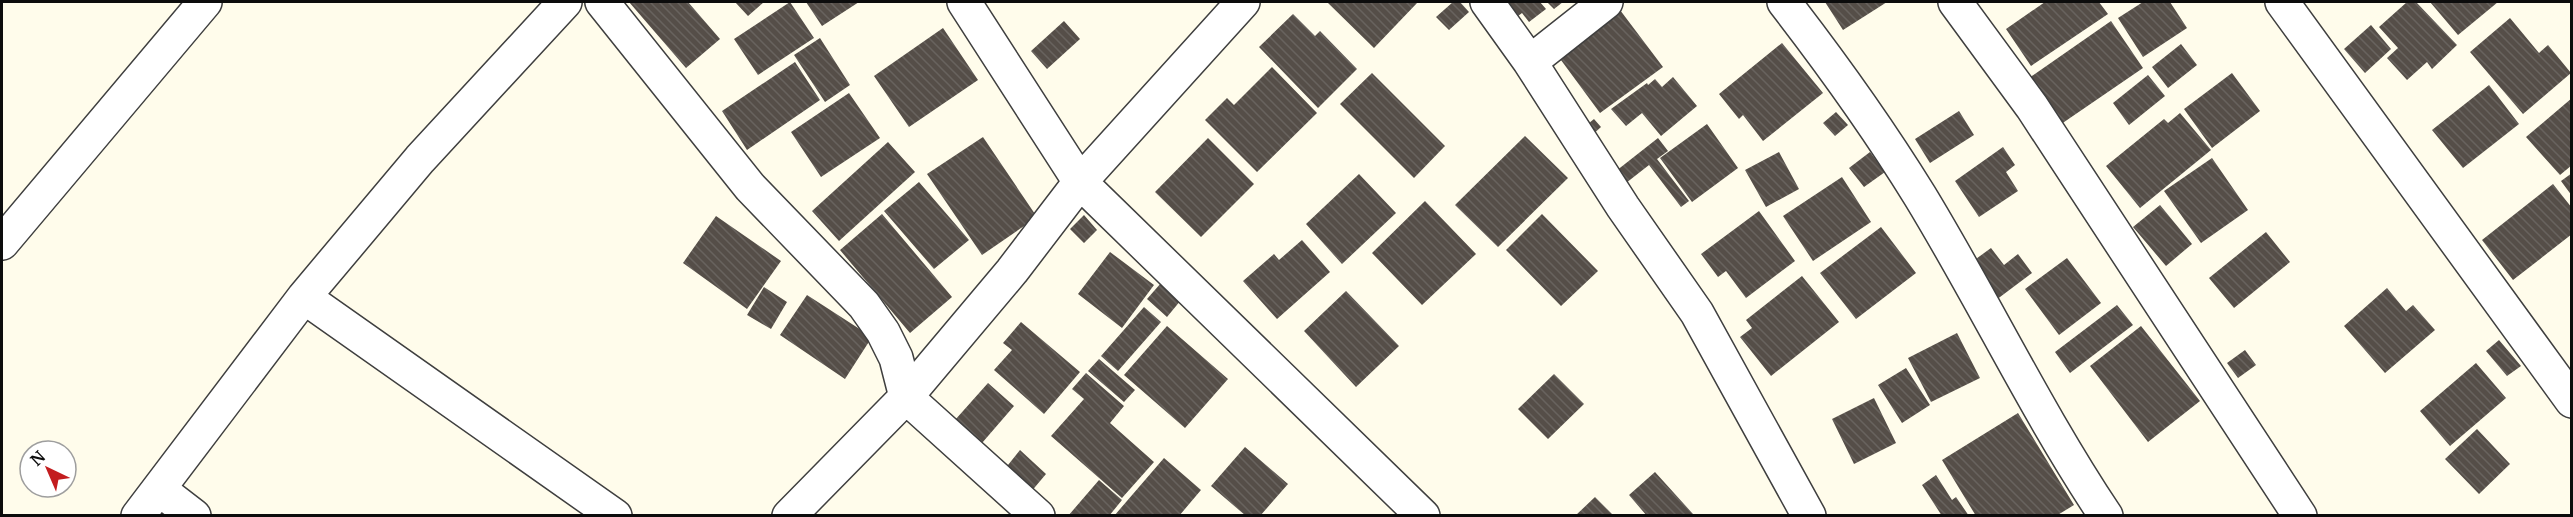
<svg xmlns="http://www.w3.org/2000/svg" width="2573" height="517" font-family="Merriweather,serif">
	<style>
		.building { fill: url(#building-back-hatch) }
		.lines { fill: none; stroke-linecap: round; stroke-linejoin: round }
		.street-casing { stroke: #3f3f3f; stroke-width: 36 }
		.street { stroke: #fff; stroke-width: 33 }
	</style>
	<defs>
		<pattern id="building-back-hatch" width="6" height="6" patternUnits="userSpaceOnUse" patternTransform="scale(1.5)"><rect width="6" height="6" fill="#554e48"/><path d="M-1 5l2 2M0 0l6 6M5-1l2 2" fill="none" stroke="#68635e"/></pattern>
	</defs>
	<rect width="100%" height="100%" fill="#fffceb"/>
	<!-- building -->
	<path class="building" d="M 629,2 L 688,2 L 720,39 L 686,68 Z
		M 735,2 L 764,2 L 748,16 Z
		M 790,2 L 814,38 L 758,75 L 734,39 Z
		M 806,2 L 859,2 L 822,26 Z
		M 1329,2 L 1418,2 L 1374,48 L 1328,3 Z
		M 1453,2 L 1460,2 L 1469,12 L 1449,30 L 1436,17 Z
		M 1505,2 L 1540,2 L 1546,9 L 1529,22 L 1522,13 L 1509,23 Z
		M 1547,2 L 1563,2 L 1554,9 Z
		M 1825,2 L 1887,2 L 1843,30 Z
		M 2045,2 L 2099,2 L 2108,14 L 2031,66 L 2006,29 Z
		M 2143,2 L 2170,2 L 2187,28 L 2143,57 L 2118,18 Z
		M 2407,2 L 2416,2 L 2457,45 L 2432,69 L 2427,62 L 2407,80 L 2387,58 L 2398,48 L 2379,27 Z
		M 2430,2 L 2498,2 L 2458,35 Z
		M 1620,10 L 1663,67 L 1600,113 L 1558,56 Z
		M 1293,14 L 1315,36 L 1320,31 L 1357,69 L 1318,108 L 1259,47 Z
		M 2510,18 L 2539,53 L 2548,45 L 2571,73 L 2523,114 L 2470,52 Z
		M 1064,21 L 1080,39 L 1047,69 L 1031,51 Z
		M 2111,21 L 2143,68 L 2051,131 L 2019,85 Z
		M 2371,25 L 2391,49 L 2365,73 L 2344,49 Z
		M 943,28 L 978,80 L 909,127 L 874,76 Z
		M 820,38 L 850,85 L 825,102 L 794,55 Z
		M 1782,43 L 1823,93 L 1763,141 L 1743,115 L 1739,119 L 1719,94 Z
		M 2181,44 L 2197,65 L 2168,88 L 2152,67 Z
		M 795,62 L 820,100 L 747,150 L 722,111 Z
		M 1272,67 L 1317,113 L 1257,172 L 1205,120 L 1227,98 L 1234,105 Z
		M 1372,73 L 1445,146 L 1414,178 L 1340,104 Z
		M 2232,73 L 2260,111 L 2212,148 L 2184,109 Z
		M 2148,75 L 2165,96 L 2129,125 L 2113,103 Z
		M 1673,77 L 1697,106 L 1661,136 L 1642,113 L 1626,126 L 1611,109 L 1647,83 L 1648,85 L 1655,79 L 1662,87 Z
		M 2489,85 L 2519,124 L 2463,168 L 2432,130 Z
		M 849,93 L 880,138 L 821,177 L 791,132 Z
		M 2572,98 L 2572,165 L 2560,175 L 2526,137 Z
		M 1959,111 L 1974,135 L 1930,163 L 1915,139 Z
		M 1836,112 L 1848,125 L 1835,136 L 1823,123 Z
		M 2180,113 L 2211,150 L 2140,208 L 2106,166 L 2164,119 L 2168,123 Z
		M 1594,119 L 1601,127 L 1590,137 L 1583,128 Z
		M 1707,124 L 1738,168 L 1692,202 L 1660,158 Z
		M 1525,136 L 1568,178 L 1498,247 L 1455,205 Z
		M 983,137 L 1037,217 L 982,255 L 927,174 Z
		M 1208,138 L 1254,184 L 1201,237 L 1155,192 Z
		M 1658,138 L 1668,151 L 1657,159 L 1689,201 L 1681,207 L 1649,165 L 1626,183 L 1616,171 Z
		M 888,142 L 915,172 L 839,241 L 812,211 Z
		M 2003,147 L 2015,165 L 2006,172 L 2018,191 L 1979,217 L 1955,181 Z
		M 1779,152 L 1799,189 L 1766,207 L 1745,170 Z
		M 1870,152 L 1885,172 L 1864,187 L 1849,168 Z
		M 2212,158 L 2248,210 L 2201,243 L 2164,191 Z
		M 2572,173 L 2572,196 L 2561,181 Z
		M 1359,174 L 1396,213 L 1342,264 L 1306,224 Z
		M 1842,177 L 1871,222 L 1813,261 L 1783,216 Z
		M 919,182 L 969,240 L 934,269 L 884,211 Z
		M 2553,184 L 2572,208 L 2572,234 L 2513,280 L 2482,240 Z
		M 1425,201 L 1476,254 L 1422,305 L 1372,253 Z
		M 2160,205 L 2192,244 L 2166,266 L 2133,227 Z
		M 1759,211 L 1795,261 L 1746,298 L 1726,271 L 1718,277 L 1701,254 Z
		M 882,214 L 952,297 L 910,333 L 840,250 Z
		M 1542,214 L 1598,271 L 1561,306 L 1506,250 Z
		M 1084,215 L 1097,230 L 1084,243 L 1070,229 Z
		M 716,216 L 781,261 L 747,309 L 683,263 Z
		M 1881,227 L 1916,273 L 1856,319 L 1820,273 Z
		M 2266,232 L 2290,262 L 2234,308 L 2209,278 Z
		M 1302,240 L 1330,272 L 1277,319 L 1243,281 L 1274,254 L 1279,260 Z
		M 1991,248 L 2004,265 L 2018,254 L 2032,273 L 1996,300 L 1969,264 Z
		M 1110,252 L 1154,285 L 1122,328 L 1078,294 Z
		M 2067,258 L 2101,303 L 2059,335 L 2025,289 Z
		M 1802,276 L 1839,322 L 1771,376 L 1740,337 L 1752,328 L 1746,320 Z
		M 1161,283 L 1181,300 L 1167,317 L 1147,299 Z
		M 764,287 L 787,302 L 771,329 L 747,315 Z
		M 2387,288 L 2406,311 L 2413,305 L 2435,330 L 2385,373 L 2344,326 Z
		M 1346,291 L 1399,346 L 1356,387 L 1304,331 Z
		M 807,295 L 872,337 L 845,379 L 780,335 Z
		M 2117,305 L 2133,325 L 2070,373 L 2055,352 Z
		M 1144,307 L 1161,322 L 1118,371 L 1101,356 Z
		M 1021,322 L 1080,372 L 1044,414 L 994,370 L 1012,350 L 1003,343 Z
		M 1167,326 L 1228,379 L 1185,428 L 1124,375 Z
		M 2141,326 L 2200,401 L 2148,442 L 2090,366 Z
		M 1957,333 L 1980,378 L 1931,402 L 1908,358 Z
		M 2499,340 L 2521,366 L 2507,376 L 2486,351 Z
		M 2245,350 L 2256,365 L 2238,378 L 2227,363 Z
		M 1099,359 L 1135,390 L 1124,402 L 1088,371 Z
		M 2476,363 L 2506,398 L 2450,446 L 2420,411 Z
		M 1906,368 L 1930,405 L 1902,423 L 1878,385 Z
		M 1086,373 L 1124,406 L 1110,423 L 1154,462 L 1122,498 L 1051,436 L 1084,399 L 1072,389 Z
		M 1554,374 L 1584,404 L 1548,439 L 1518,409 Z
		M 988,383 L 1014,406 L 982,443 L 955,420 Z
		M 1874,398 L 1896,443 L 1854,464 L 1832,419 Z
		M 2018,413 L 2074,505 L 2056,516 L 1976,516 L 1942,460 Z
		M 2477,429 L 2510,464 L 2479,494 L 2445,459 Z
		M 1245,447 L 1288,484 L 1260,516 L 1246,516 L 1211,486 Z
		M 1020,450 L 1046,474 L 1030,493 L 1004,470 Z
		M 1164,458 L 1201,490 L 1179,516 L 1114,516 Z
		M 1655,472 L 1693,514 L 1691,516 L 1647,516 L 1629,495 Z
		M 1936,475 L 1952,500 L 1956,497 L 1969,516 L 1942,516 L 1922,485 Z
		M 1099,480 L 1122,500 L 1109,516 L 1068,516 Z
		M 1595,497 L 1614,516 L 1575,516 Z"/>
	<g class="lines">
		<defs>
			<path id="street" d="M 602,2 L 750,187 L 864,305 L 883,332 L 896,358 L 906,397 L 1038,516
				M 964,2 L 1080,182 L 1423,516
				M 1487,2 L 1530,62 L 1623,207 L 1697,313 L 1809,516
				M 1784,2 C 1832,64 1878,128 1920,196 C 1984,301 2037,413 2106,516
				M 1955,2 L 2032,107 L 2300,516
				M 2282,2 L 2572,401
				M 1530,62 L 1606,2
				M 2,243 L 205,2
				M 304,297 L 615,516
				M 159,489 L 194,516
				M 138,516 L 304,297 L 420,159 L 565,2
				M 789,516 L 906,397 L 1012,271 L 1080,182 L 1243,2"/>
		</defs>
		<!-- street casing -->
		<use href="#street" class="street-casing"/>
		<!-- street -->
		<use href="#street" class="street"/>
	</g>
	<!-- border -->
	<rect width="2573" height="517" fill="none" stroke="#0c0c0c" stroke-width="6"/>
	<!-- north arrow -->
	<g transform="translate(48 469) rotate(316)"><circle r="28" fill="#ffffff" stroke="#9e9e9e" stroke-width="1.5"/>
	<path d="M0-4.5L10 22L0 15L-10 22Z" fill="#c31d1f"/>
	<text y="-9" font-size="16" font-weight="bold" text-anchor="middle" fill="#0c0c0c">N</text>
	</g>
</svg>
